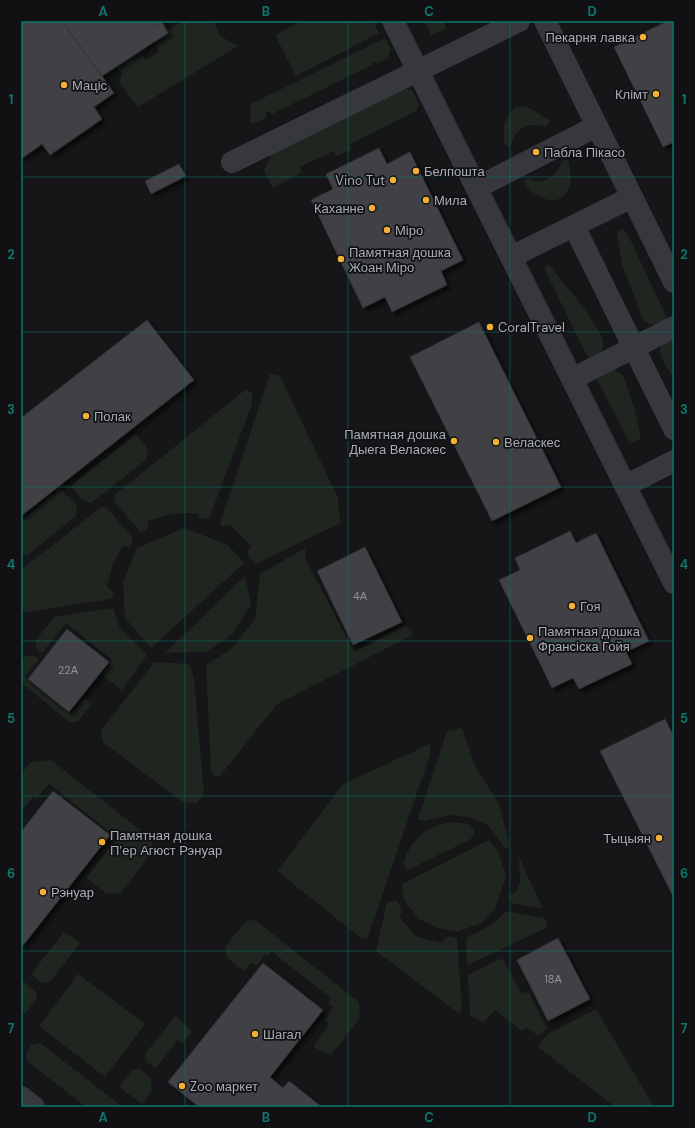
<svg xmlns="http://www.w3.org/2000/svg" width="695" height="1128" font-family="'DM Sans',sans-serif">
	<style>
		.green { fill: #1e261f }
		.building { fill: #404145; stroke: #303034; filter: url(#shadow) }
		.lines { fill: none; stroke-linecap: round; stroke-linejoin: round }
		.pedestrian { stroke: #37383d; stroke-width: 22 }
		.minor { stroke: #37383d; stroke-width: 22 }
		.grid { fill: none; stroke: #0f766e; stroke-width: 1; stroke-opacity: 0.55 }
		.poi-dot { fill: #f2b134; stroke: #111113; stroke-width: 1.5 }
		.labels { text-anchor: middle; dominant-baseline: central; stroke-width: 3.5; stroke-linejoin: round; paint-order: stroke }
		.number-label { font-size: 11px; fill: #8e929b }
		.poi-label { font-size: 13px; fill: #a8adb8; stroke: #111113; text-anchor: start }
		.neatline { fill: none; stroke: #0f766e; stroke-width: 1.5 }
		.grid-label { font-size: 13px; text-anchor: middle; font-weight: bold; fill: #0f766e }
	</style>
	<defs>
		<filter id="shadow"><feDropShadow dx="3.5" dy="3.5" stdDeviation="2" flood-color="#0009"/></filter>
	</defs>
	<rect width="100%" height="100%" fill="#161618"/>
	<!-- green -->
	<path class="green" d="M 183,21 L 214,21 L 220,36 L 238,46 L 138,107 L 119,82 L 122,74 L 115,65 L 138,50 L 146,60 L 159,52 L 153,39 Z
		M 301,21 L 373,21 L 379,33 L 296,76 L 275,35 Z
		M 424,21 L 444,21 L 446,29 L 431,35 Z
		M 385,39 L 391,49 L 388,58 L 377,64 L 375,61 L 370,66 L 272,114 L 270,111 L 265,113 L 267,117 L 253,124 L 250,121 L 251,104 L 381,40 Z
		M 399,87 L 412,90 L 419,105 L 416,111 L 350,144 L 351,150 L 337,156 L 333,151 L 300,167 L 302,172 L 273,188 L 264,171 L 274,147 L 352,115 Z
		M 517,106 L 530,108 L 550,121 L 546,127 C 529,122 519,125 512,142 L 512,144 L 508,146 L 504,142 C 503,127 504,116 517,106 Z
		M 568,160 C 570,168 572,180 569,188 C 559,211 533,197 524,182 L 527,178 C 530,179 533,181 536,181 C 551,181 558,174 562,161 Z
		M 623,229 L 629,237 L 667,318 C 660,325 651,327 643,320 L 622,264 L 617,231 Z
		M 548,265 L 550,266 C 560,279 602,327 603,342 C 604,350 599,355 592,359 L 587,356 L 545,270 L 544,268 Z
		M 674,336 L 674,378 C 669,370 654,354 663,343 C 665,340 671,338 674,336 Z
		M 613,369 L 623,375 L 635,410 L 641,438 L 630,444 L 598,381 L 597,375 Z
		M 270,374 L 280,376 L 338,498 L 340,523 L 256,564 L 249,557 L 247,550 L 252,547 L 230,525 L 222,527 L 220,523 Z
		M 245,390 L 252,393 L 252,404 L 209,519 L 199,518 L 198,514 C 180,511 165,515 148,521 L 147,529 L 143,532 L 140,532 L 115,502 L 115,495 Z
		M 136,434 L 148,449 L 146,460 L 91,503 L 82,500 L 71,486 Z
		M 60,488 L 77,506 L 76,516 L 28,555 L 21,554 L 21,522 Z
		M 106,507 L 132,537 L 133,542 L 129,546 L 123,546 L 113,563 L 107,587 L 112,591 L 114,595 L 111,599 L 21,613 L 21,570 L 100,508 Z
		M 184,528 L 228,545 L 244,563 L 151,648 L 125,618 L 123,582 L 137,548 Z
		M 305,548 L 306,560 L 354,652 L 405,625 L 413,635 L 277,704 L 220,776 L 214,777 L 211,770 L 206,665 L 231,649 L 255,619 L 260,574 Z
		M 245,576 L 251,604 L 233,634 L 206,652 L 165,653 Z
		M 113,608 L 120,628 L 147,655 L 122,690 L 102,675 L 112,660 L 66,623 L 42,653 L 37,650 L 35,641 L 54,617 Z
		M 25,656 L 36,656 L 39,660 L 24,677 L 71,714 L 84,697 L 92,704 L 78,721 L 71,723 L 21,683 L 21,661 Z
		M 154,662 L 190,664 L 194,680 L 204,794 L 196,804 L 181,801 L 103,742 L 101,731 Z
		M 462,728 L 475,766 L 499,804 L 510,847 L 505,848 L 488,825 L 468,817 L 449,815 L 425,821 L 418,819 L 447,731 Z
		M 430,744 L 430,755 L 368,937 L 362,939 L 277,871 L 343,784 Z
		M 51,760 L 152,839 L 153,850 L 120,894 L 106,893 L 86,878 L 117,838 L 49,784 L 36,798 L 34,795 L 21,812 L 21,774 L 31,762 Z
		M 449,822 L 469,824 L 475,831 L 471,839 L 408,870 L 403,864 C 411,839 425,828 449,822 Z
		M 489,840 L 498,851 L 506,876 L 495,909 L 481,923 L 457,932 L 438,928 L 419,919 L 404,900 L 402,884 Z
		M 519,857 L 543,909 L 512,903 L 509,895 L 517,891 L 520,882 Z
		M 397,900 L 402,912 L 399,916 L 415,936 L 442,943 L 449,936 L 457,938 L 462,1010 L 459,1014 L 376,951 L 387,902 Z
		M 507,911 L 544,918 L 547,923 L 546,928 L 468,965 L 467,963 L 466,938 L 491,925 Z
		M 255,920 L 359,1002 L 360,1018 L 331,1055 L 313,1047 L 329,1024 L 325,1019 L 333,1007 L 328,1003 L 332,999 L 271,951 L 268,956 L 265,955 L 257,965 L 251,963 L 244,971 L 227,958 L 225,947 L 246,921 Z
		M 64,932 L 80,943 L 50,982 L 42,983 L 31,974 Z
		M 502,958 L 522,994 L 528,991 L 547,1028 L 538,1036 L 527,1027 L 522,1031 L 495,1010 L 483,1023 L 470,1015 L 468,975 Z
		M 78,974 L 145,1024 L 105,1077 L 39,1026 Z
		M 21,979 L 36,992 L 37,998 L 25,1014 L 21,1011 Z
		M 596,1009 L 654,1107 L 615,1107 L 538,1047 L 548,1034 Z
		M 175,1016 L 192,1031 L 183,1043 L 178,1040 L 156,1068 L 146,1062 L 145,1054 Z
		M 40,1043 L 123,1107 L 86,1107 L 28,1062 L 26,1056 L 30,1045 Z
		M 139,1068 L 150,1077 L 152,1091 L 142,1104 L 119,1087 L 132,1070 Z"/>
	<!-- building -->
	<path class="building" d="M 21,21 L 62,21 L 114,93 L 94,107 L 102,119 L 50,155 L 42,144 L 21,159 Z
		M 21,21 L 164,21 L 162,22 L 168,33 L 102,76 L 114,93 L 94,107 L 102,119 L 50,155 L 42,144 L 21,159 Z
		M 150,21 L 164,21 L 154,27 Z
		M 668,21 L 674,21 L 674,142 L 663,147 L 614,47 Z
		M 379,148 L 387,164 L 410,152 L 463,260 L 441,271 L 447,285 L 392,312 L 385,297 L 363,308 L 311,200 L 333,189 L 326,174 Z
		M 179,164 L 186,176 L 151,194 L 145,181 Z
		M 147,320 L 194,380 L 21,516 L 21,418 Z
		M 479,322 L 561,487 L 492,521 L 410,357 Z
		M 570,531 L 576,543 L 596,533 L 649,641 L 626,652 L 632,664 L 579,689 L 573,678 L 552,688 L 499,580 L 520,570 L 515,558 Z
		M 365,547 L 402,622 L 353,645 L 317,571 Z
		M 67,629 L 109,662 L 69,712 L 28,679 Z
		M 665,719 L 674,737 L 674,898 L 600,751 Z
		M 53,791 L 110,835 L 21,948 L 21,832 Z
		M 558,938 L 590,999 L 548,1021 L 517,960 Z
		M 263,963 L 323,1010 L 270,1077 L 283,1088 L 289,1081 L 322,1107 L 199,1107 L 168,1082 Z"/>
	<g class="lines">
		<!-- pedestrian -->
		<path class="pedestrian" d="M 393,21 L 674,583
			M 545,21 L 674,282
			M 232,162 L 519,21
			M 476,188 L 597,126
			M 574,226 L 674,429
			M 511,257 L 632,197
			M 572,379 L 674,327
			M 625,486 L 674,461"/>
		<!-- minor -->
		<path class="minor" d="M 21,1097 L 34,1107"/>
	</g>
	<!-- grid -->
	<path class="grid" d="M 185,21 L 185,1107M 348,21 L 348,1107M 510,21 L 510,1107M 21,177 L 674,177M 21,332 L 674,332M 21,487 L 674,487M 21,641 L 674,641M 21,796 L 674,796M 21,951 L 674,951"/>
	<!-- markers -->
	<g class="poi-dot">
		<circle cx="643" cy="37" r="4"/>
		<circle cx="64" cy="85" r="4"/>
		<circle cx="656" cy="94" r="4"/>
		<circle cx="536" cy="152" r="4"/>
		<circle cx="416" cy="171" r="4"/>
		<circle cx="393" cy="180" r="4"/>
		<circle cx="426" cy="200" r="4"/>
		<circle cx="372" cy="208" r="4"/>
		<circle cx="387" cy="230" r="4"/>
		<circle cx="341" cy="259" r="4"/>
		<circle cx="490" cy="327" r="4"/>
		<circle cx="86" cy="416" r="4"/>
		<circle cx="454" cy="441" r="4"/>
		<circle cx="496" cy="442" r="4"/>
		<circle cx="572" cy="606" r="4"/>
		<circle cx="530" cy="638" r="4"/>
		<circle cx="659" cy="838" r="4"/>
		<circle cx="102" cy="842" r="4"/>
		<circle cx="43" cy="892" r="4"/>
		<circle cx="255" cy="1034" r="4"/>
		<circle cx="182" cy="1086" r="4"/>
	</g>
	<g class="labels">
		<!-- number labels -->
		<g class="number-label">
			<text x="360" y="596">4А</text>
			<text x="68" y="670">22А</text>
			<text x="553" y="979">18А</text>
		</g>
		<!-- poi labels -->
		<g class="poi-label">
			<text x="635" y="37" text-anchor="end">Пекарня лавка</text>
			<text x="72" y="85">Маціс</text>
			<text x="648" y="94" text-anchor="end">Клімт</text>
			<text x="544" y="152">Пабла Пікасо</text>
			<text x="424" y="171">Белпошта</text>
			<text x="385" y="180" text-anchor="end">Vino Tut</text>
			<text x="434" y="200">Мила</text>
			<text x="364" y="208" text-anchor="end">Каханне</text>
			<text x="395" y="230">Міро</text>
			<text x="349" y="252">Памятная дошка<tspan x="349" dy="15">Жоан Міро</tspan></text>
			<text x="498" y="327">CoralTravel</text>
			<text x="94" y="416">Полак</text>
			<text x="446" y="434" text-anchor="end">Памятная дошка<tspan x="446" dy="15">Дыега Веласкес</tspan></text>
			<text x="504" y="442">Веласкес</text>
			<text x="580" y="606">Гоя</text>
			<text x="538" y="631">Памятная дошка<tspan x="538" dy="15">Франсіска Гойя</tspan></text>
			<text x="110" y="835">Памятная дошка<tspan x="110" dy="15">Пʼер Агюст Рэнуар</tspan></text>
			<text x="651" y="838" text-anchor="end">Тыцыян</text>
			<text x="51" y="892">Рэнуар</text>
			<text x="263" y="1034">Шагал</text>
			<text x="190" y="1086">Zoo маркет</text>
		</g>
	</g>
	<!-- border -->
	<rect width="695" height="1128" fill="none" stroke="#111113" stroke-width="44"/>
	<rect x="22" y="22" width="651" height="1084" class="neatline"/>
	<g class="grid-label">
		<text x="103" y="16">A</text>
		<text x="266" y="16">B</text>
		<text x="429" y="16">C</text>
		<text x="592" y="16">D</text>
		<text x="11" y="104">1</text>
		<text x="684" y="104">1</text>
		<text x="11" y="259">2</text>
		<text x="684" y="259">2</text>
		<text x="11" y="414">3</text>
		<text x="684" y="414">3</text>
		<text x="11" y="569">4</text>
		<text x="684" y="569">4</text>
		<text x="11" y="723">5</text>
		<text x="684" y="723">5</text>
		<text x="11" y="878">6</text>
		<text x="684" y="878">6</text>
		<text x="11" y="1033">7</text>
		<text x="684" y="1033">7</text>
		<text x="103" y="1122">A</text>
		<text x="266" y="1122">B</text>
		<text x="429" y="1122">C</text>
		<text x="592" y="1122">D</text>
	</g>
</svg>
